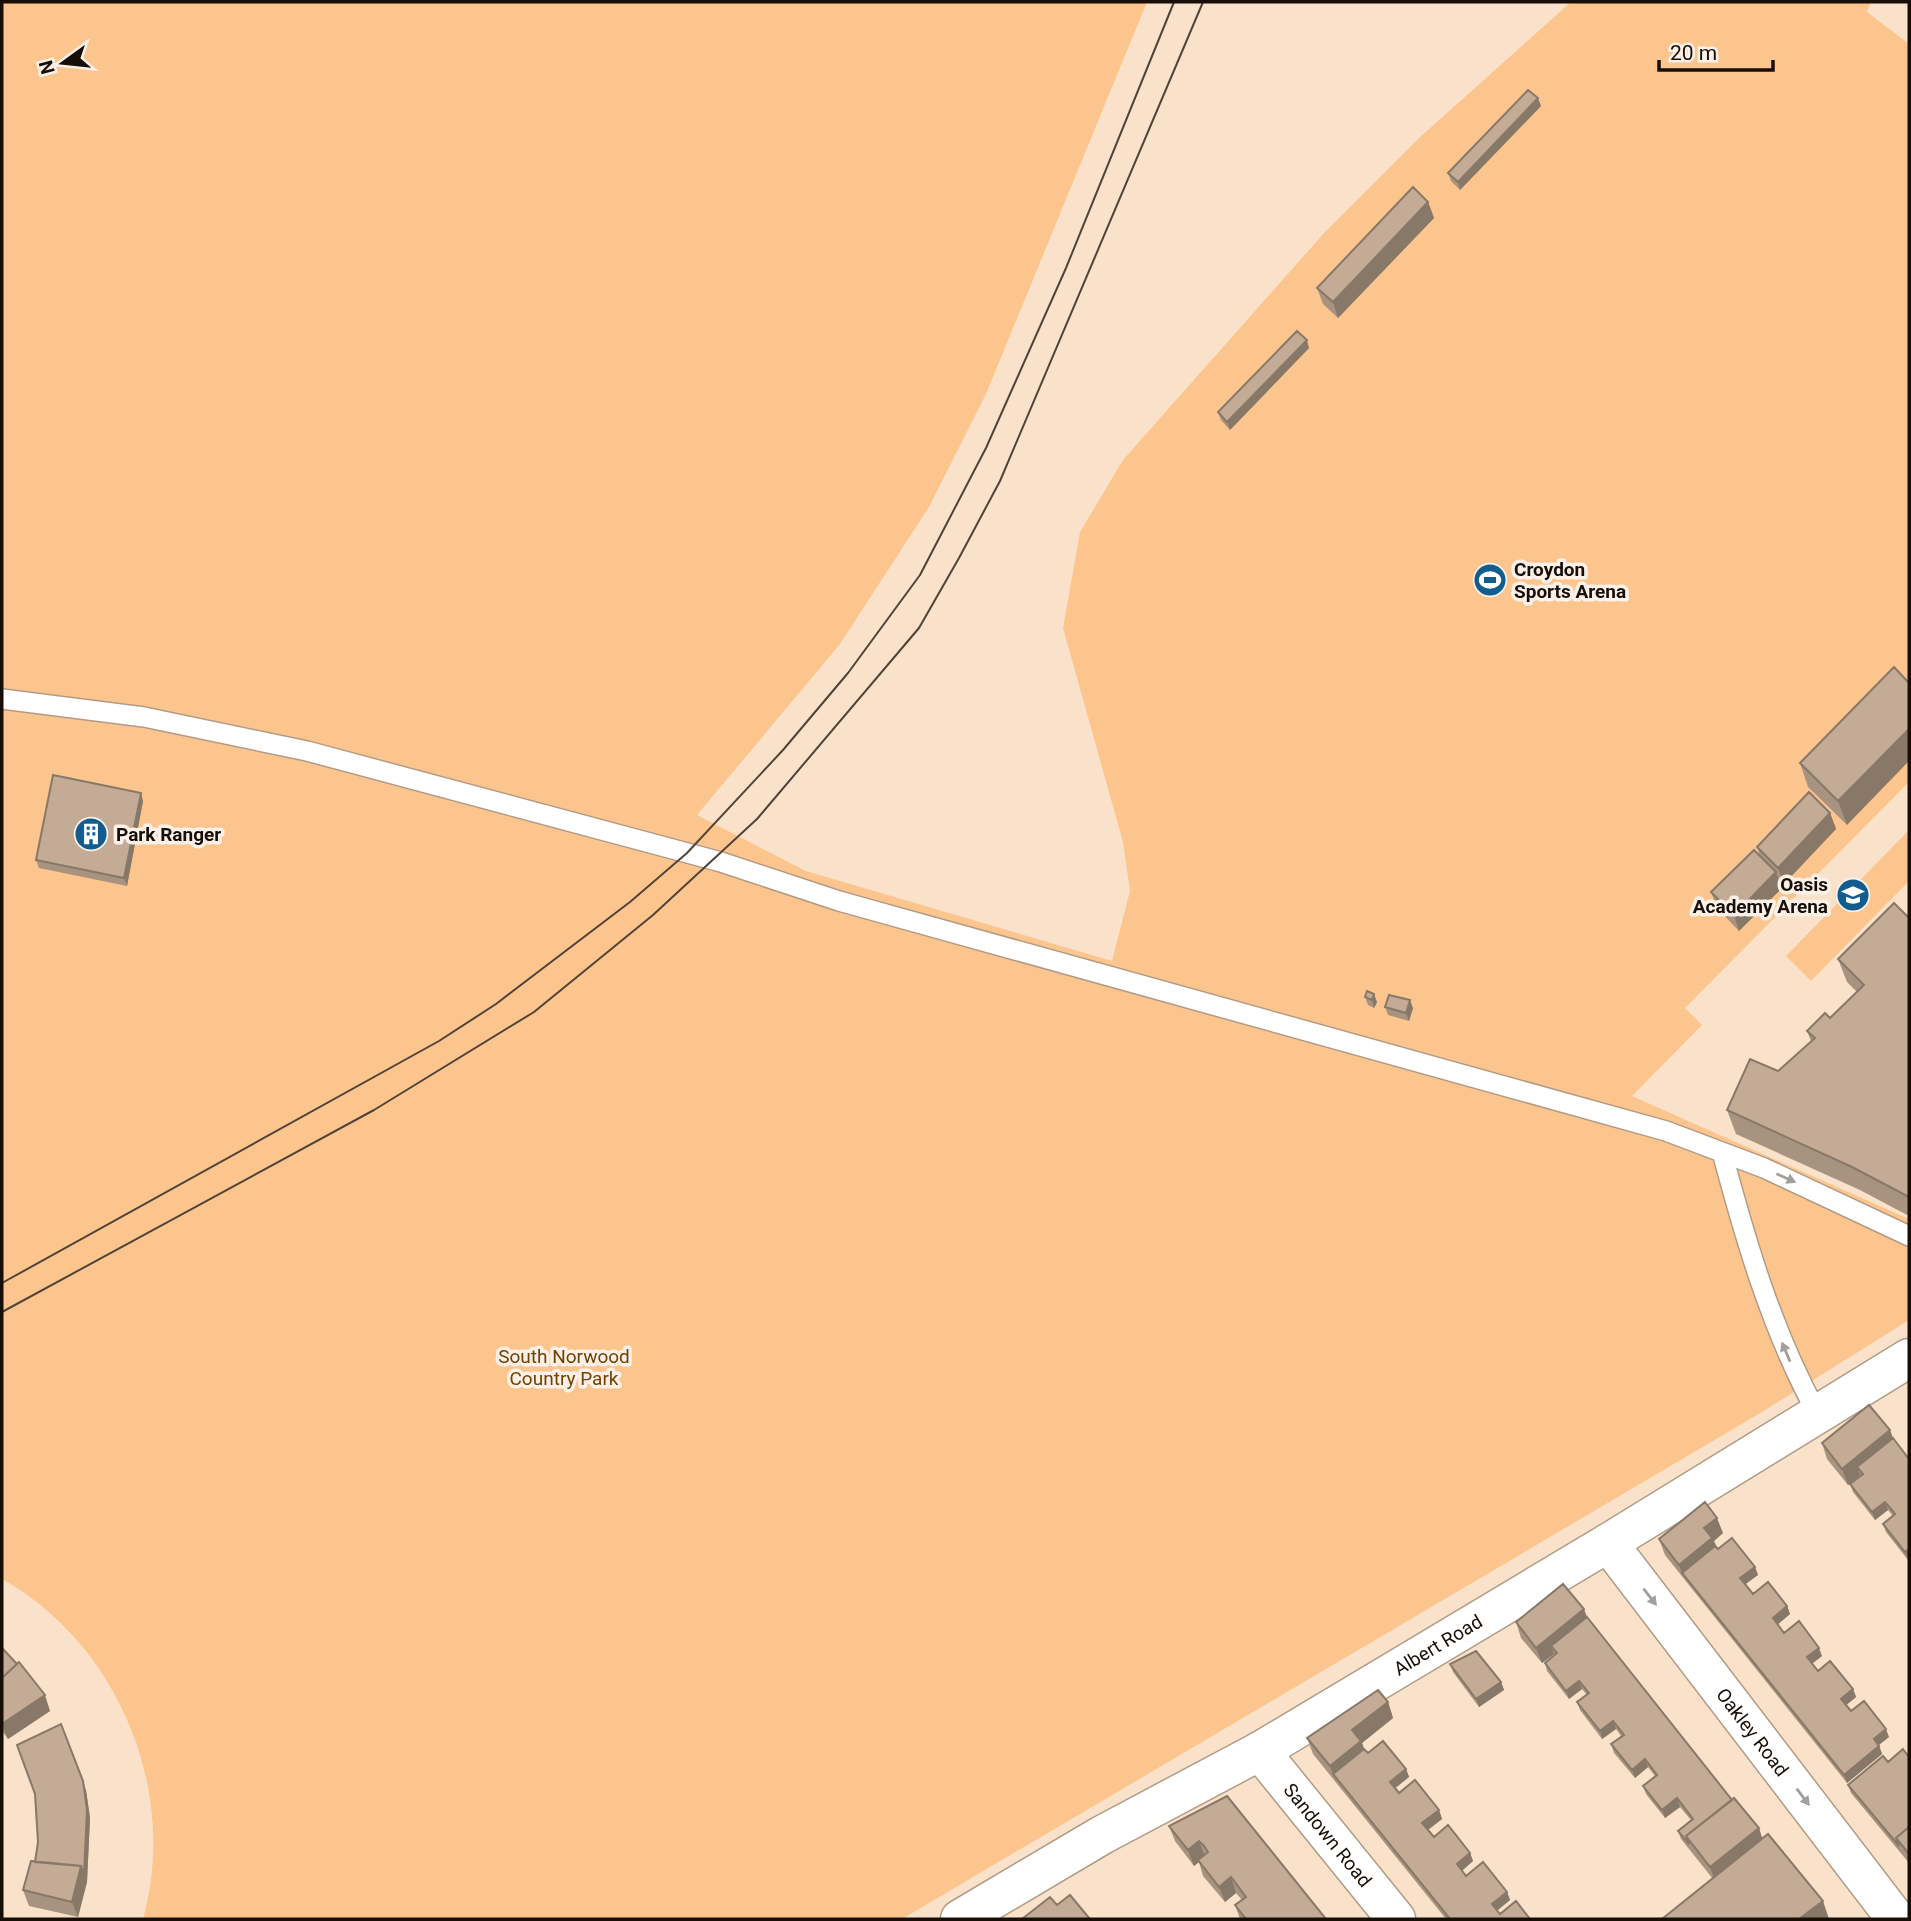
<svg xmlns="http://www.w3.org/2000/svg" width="1911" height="1921" font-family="Roboto,sans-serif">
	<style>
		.green { fill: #fdc58e }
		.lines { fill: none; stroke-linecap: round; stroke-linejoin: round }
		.service-casing { stroke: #b29b85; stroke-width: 22 }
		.minor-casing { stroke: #b29b85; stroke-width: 41 }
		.service { stroke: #fff; stroke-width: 19 }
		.minor { stroke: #fff; stroke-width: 38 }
		.tram { stroke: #504338; stroke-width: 2 }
		.wall { fill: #a89380 }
		.shaded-wall { fill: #887868 }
		.building { fill: #c3ab95; stroke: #887868; stroke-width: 2 }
		.oneway { fill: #a29f9c }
		.labels { text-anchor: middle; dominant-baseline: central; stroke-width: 7; stroke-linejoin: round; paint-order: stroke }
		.poi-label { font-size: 19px; font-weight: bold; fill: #170f07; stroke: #fcf1e8; text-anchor: start }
		.park-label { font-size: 19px; fill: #724201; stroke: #fcf1e8 }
		.street-label { font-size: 19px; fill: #170f07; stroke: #fcf1e8 }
	</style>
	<rect width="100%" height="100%" fill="#fae1ca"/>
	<!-- green -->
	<path class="green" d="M 2,2 L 1147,2 L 986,394 L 929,507 L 840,644 L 697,815 L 806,871 L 1112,961 L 1130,891 L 1123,842 L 1063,628 L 1080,532 L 1123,460 L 1325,232 L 1419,138 L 1571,2 L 1871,2 L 1867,12 L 1909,44 L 1909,782 L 1685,1008 L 1702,1025 L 1632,1096 L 1909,1219 L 1909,1320 L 1762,1412 L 902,1919 L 143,1919 C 179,1790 118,1644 2,1579 Z
		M 1909,830 L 1909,881 L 1811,981 L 1786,956 Z"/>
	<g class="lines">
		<defs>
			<path id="service" d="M 2,699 L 144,717 L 307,751 L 721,862 L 839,901 L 1666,1131 L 1764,1168 L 1909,1236
				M 1722,1152 C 1746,1242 1772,1331 1817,1413"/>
			<g id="minor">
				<path id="s1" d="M 1608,1543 L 1896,1919"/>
				<path id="s2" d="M 1260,1751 L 1396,1919"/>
				<path id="s3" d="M 960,1919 L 1102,1835 L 1260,1751 L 1608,1543 L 1909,1358"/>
			</g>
		</defs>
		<!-- service casing -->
		<use href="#service" class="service-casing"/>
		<!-- minor casing -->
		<use href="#minor" class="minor-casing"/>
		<!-- service -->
		<use href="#service" class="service"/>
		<!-- minor -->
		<use href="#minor" class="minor"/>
		<!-- tram -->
		<path class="tram" d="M 2,1283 L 439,1041 L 496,1004 L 630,902 L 687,853 L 783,750 L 848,673 L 920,575 L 986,448 L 1066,268 L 1174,2
			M 2,1312 L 374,1110 L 534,1012 L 653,915 L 757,819 L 919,628 L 959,558 L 1000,481 L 1203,2"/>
	</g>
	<!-- wall -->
	<path class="wall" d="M 1541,106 L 1460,190 L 1451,181 L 1448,173 Z
		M 1428,202 L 1434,218 L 1338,318 L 1323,304 L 1317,288 Z
		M 1309,348 L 1230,430 L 1221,420 L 1218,412 Z
		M 1909,683 L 1847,825 L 1808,787 L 1800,763 Z
		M 143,801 L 127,886 L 39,868 L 36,860 Z
		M 1830,813 L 1836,829 L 1784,884 L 1778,878 L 1782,888 L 1739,931 L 1717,908 L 1711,892 L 1760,856 L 1757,847 Z
		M 1909,918 L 1909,1216 L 1860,1190 L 1736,1134 L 1727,1110 L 1778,1071 L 1811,1041 L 1807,1031 L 1830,1018 L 1857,992 L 1847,982 L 1838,959 Z
		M 1365,997 L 1377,1002 L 1374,1008 L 1368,1005 Z
		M 1385,1007 L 1413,1008 L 1409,1021 L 1388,1015 Z
		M 1869,1405 L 1908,1560 L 1886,1532 L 1883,1524 L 1893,1516 L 1888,1510 L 1875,1520 L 1853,1492 L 1850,1484 L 1861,1476 L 1860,1475 L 1848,1485 L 1827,1459 L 1822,1443 Z
		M 1723,1533 L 1714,1541 L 1718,1549 L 1755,1567 L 1758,1575 L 1745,1584 L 1753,1594 L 1787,1606 L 1790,1614 L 1778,1624 L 1784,1633 L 1822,1656 L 1812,1664 L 1818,1671 L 1853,1689 L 1856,1697 L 1846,1705 L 1851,1711 L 1889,1737 L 1879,1745 L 1882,1754 L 1847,1783 L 1665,1555 L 1659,1539 Z
		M 1587,1617 L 1732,1800 L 1759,1828 L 1762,1839 L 1713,1879 L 1681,1839 L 1678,1831 L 1691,1820 L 1680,1807 L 1665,1818 L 1646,1794 L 1643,1786 L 1655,1776 L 1648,1767 L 1635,1778 L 1614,1753 L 1611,1744 L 1621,1736 L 1616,1729 L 1602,1739 L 1580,1710 L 1577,1702 L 1587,1695 L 1582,1689 L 1569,1699 L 1547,1671 L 1545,1663 L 1555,1655 L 1554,1654 L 1542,1663 L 1521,1638 L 1516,1622 Z
		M 2,1648 L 50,1711 L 8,1739 L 2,1731 Z
		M 1450,1664 L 1501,1682 L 1504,1690 L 1479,1707 L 1453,1672 Z
		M 1388,1702 L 1393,1718 L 1362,1743 L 1364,1749 L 1368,1753 L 1406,1769 L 1409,1777 L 1395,1788 L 1399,1793 L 1439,1810 L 1442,1819 L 1428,1830 L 1434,1837 L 1470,1853 L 1473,1861 L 1462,1871 L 1466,1876 L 1507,1892 L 1510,1900 L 1497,1911 L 1500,1914 L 1530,1919 L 1446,1919 L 1313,1754 L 1307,1738 Z
		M 1909,1757 L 1909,1863 L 1851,1793 L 1848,1785 L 1888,1762 Z
		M 86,1790 L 90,1818 L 87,1882 L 78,1917 L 29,1906 L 23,1890 Z
		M 1227,1796 L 1326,1919 L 1240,1919 L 1235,1905 L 1242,1900 L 1236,1893 L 1225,1902 L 1203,1876 L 1199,1862 L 1194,1866 L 1175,1841 L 1169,1826 Z"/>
	<!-- shaded-wall -->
	<path class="shaded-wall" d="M 1538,98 L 1541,106 L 1460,190 L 1458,182 Z
		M 1428,202 L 1434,218 L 1338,318 L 1333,302 Z
		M 1307,340 L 1309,348 L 1230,430 L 1227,422 Z
		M 1909,729 L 1909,761 L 1847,825 L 1838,801 Z
		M 141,793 L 143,801 L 127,886 L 124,878 Z
		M 1830,813 L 1836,829 L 1784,884 L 1778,868 Z
		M 1776,872 L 1782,888 L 1739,931 L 1734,915 Z
		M 1374,994 L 1377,1002 L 1374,1008 L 1372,1000 Z
		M 1410,1000 L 1413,1008 L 1409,1021 L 1406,1013 Z
		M 1890,1430 L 1896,1446 L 1857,1467 L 1860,1475 L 1848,1485 L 1842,1469 Z
		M 1885,1502 L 1888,1510 L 1875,1520 L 1872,1512 Z
		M 1717,1518 L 1723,1533 L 1714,1541 L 1718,1554 L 1682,1573 L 1679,1565 L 1704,1528 Z
		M 1909,1549 L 1909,1559 L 1908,1560 L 1905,1552 Z
		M 1755,1567 L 1758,1575 L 1743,1586 L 1740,1578 Z
		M 1787,1606 L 1790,1614 L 1776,1626 L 1773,1618 Z
		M 1584,1609 L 1590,1625 L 1551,1646 L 1554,1654 L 1542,1663 L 1536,1648 Z
		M 1819,1648 L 1822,1656 L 1810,1665 L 1807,1657 Z
		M 1579,1681 L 1582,1689 L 1569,1699 L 1566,1691 Z
		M 1501,1682 L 1504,1690 L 1479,1707 L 1476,1699 Z
		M 1853,1689 L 1856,1697 L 1844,1707 L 1841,1699 Z
		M 45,1695 L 50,1711 L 8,1739 L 2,1724 Z
		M 1388,1702 L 1393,1718 L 1362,1743 L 1367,1757 L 1333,1774 L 1330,1766 L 1352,1730 Z
		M 1613,1721 L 1616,1729 L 1602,1739 L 1600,1731 Z
		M 1886,1729 L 1889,1737 L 1876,1747 L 1874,1739 Z
		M 1879,1746 L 1882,1754 L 1847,1783 L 1844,1775 Z
		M 1645,1759 L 1648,1767 L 1635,1778 L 1632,1770 Z
		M 1406,1769 L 1409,1777 L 1393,1790 L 1390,1782 Z
		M 83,1781 L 86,1790 L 90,1818 L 87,1882 L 78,1917 L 72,1902 L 81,1866 Z
		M 1677,1798 L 1680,1807 L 1665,1818 L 1662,1810 Z
		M 1439,1810 L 1442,1819 L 1425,1832 L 1422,1823 Z
		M 1759,1828 L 1764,1844 L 1716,1883 L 1710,1867 Z
		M 1199,1841 L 1205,1857 L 1198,1860 L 1199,1862 L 1194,1866 L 1188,1850 Z
		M 1470,1853 L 1473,1861 L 1460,1872 L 1457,1864 Z
		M 1231,1877 L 1236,1893 L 1225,1902 L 1219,1887 Z
		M 1507,1892 L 1510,1900 L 1495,1912 L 1492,1904 Z
		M 1823,1901 L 1829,1919 L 1799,1919 Z"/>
	<!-- building -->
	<path class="building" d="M 1528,90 L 1538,98 L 1458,182 L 1448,173 Z
		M 1413,187 L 1428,202 L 1333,302 L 1317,288 Z
		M 1297,331 L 1307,340 L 1227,422 L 1218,412 Z
		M 1894,667 L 1909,683 L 1909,729 L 1838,801 L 1800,763 Z
		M 53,775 L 141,793 L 124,878 L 36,860 Z
		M 1809,792 L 1830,813 L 1778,868 L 1757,847 Z
		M 1754,850 L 1776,872 L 1734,915 L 1711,892 Z
		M 1894,903 L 1909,918 L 1909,1197 L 1852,1167 L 1727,1110 L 1750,1059 L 1778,1071 L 1815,1038 L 1807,1031 L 1825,1013 L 1830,1018 L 1864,985 L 1838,959 Z
		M 1367,991 L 1374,994 L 1372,1000 L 1365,997 Z
		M 1389,995 L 1410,1000 L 1406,1013 L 1385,1007 Z
		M 1869,1405 L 1890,1430 L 1842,1469 L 1822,1443 Z
		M 1893,1438 L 1909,1459 L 1909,1549 L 1905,1552 L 1883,1524 L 1895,1514 L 1891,1509 L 1885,1502 L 1872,1512 L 1850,1484 L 1863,1474 L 1857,1467 Z
		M 1705,1502 L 1717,1518 L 1704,1528 L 1712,1538 L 1679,1565 L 1659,1539 Z
		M 1732,1538 L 1755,1567 L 1740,1578 L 1753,1594 L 1768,1582 L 1787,1606 L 1773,1618 L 1784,1633 L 1799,1621 L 1819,1648 L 1807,1657 L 1818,1671 L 1830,1661 L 1853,1689 L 1841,1699 L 1851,1711 L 1864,1701 L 1886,1729 L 1874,1739 L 1879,1746 L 1844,1775 L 1682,1573 L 1715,1546 L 1718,1549 Z
		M 1563,1584 L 1584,1609 L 1536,1648 L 1516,1622 Z
		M 1587,1617 L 1732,1800 L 1686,1836 L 1689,1844 L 1678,1831 L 1693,1819 L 1677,1798 L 1662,1810 L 1643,1786 L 1657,1775 L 1645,1759 L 1632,1770 L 1611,1744 L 1624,1735 L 1613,1721 L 1600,1731 L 1577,1702 L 1589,1693 L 1579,1681 L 1566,1691 L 1545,1663 L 1557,1653 L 1551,1646 Z
		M 2,1648 L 17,1664 L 2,1678 Z
		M 1476,1651 L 1501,1682 L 1476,1699 L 1450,1664 Z
		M 19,1662 L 45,1695 L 2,1724 L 2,1678 Z
		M 1378,1690 L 1388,1702 L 1352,1730 L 1361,1741 L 1330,1766 L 1307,1738 Z
		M 61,1724 L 83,1781 L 87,1810 L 84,1874 L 81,1866 L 35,1862 L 38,1842 L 35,1794 L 17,1745 Z
		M 1383,1741 L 1406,1769 L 1390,1782 L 1399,1793 L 1415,1780 L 1439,1810 L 1422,1823 L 1434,1837 L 1448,1825 L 1470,1853 L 1457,1864 L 1466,1876 L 1483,1862 L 1507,1892 L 1492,1904 L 1500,1914 L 1516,1901 L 1530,1919 L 1450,1919 L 1333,1774 L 1364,1749 L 1368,1753 Z
		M 1903,1749 L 1909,1757 L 1909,1827 L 1896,1838 L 1899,1846 L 1848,1785 L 1883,1756 L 1888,1762 Z
		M 1227,1796 L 1326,1919 L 1246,1919 L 1235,1905 L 1246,1897 L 1231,1877 L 1219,1887 L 1198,1860 L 1208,1852 L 1204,1846 L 1199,1841 L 1188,1850 L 1169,1826 Z
		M 1734,1798 L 1759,1828 L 1710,1867 L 1686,1836 Z
		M 1909,1827 L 1909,1854 L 1896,1838 Z
		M 1768,1834 L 1823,1901 L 1799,1919 L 1662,1919 Z
		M 31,1861 L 81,1866 L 72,1902 L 23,1890 Z
		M 1070,1895 L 1090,1919 L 1022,1919 L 1050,1897 L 1057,1905 Z"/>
	<!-- one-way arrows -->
	<defs><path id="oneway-solid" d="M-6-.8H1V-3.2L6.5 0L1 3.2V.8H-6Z" transform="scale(1.75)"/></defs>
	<g class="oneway">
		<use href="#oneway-solid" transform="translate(1786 1178) rotate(24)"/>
		<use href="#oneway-solid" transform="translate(1786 1352) rotate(-113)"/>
		<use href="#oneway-solid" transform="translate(1650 1597) rotate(52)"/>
		<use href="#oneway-solid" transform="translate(1803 1797) rotate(53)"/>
	</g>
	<!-- icons -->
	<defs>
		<symbol id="stadium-disc" viewBox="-11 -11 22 22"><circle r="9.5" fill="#125d90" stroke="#fcf1e8"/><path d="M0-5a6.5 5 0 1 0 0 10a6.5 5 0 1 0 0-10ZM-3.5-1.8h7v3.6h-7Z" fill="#fff"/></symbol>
		<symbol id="building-disc" viewBox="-11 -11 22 22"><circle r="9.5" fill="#125d90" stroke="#fcf1e8"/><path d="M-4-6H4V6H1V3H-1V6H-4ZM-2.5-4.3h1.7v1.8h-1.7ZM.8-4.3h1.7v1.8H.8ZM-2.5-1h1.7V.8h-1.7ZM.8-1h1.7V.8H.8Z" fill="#fff"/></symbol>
		<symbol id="school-disc" viewBox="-11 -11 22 22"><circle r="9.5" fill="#125d90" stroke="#fcf1e8"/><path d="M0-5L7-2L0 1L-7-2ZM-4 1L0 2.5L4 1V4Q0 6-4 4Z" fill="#fff"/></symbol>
	</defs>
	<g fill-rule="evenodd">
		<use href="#stadium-disc" x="1471" y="561" width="38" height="38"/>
		<use href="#building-disc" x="72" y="815" width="38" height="38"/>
		<use href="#school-disc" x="1834" y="876" width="38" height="38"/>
	</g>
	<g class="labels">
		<!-- poi labels -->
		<g class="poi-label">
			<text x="1514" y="569">Croydon<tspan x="1514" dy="22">Sports Arena</tspan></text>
			<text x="116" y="834">Park Ranger</text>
			<text x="1828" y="884" text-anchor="end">Oasis<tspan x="1828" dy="22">Academy Arena</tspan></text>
		</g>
		<!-- park labels -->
		<g class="park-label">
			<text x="564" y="1356">South Norwood<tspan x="564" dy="22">Country Park</tspan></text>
		</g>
		<!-- street labels -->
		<g class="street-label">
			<text stroke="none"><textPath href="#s3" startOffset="551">Albert Road</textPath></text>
			<text stroke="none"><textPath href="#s1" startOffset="238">Oakley Road</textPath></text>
			<text stroke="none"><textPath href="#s2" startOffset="108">Sandown Road</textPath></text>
		</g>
	</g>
	<!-- border -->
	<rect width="1911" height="1921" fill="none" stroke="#170f07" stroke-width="7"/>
	<!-- north arrow -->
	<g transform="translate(63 63) rotate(255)" stroke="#fcf1e8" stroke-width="5" paint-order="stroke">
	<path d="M0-5L12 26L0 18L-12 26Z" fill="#170f07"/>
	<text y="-10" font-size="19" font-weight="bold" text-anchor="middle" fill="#170f07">N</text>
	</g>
	<!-- scale -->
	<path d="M1659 60v10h114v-10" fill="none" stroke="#170f07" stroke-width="3.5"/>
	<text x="1670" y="60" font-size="21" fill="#170f07" stroke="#fcf1e8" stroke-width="5" paint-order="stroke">20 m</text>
</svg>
